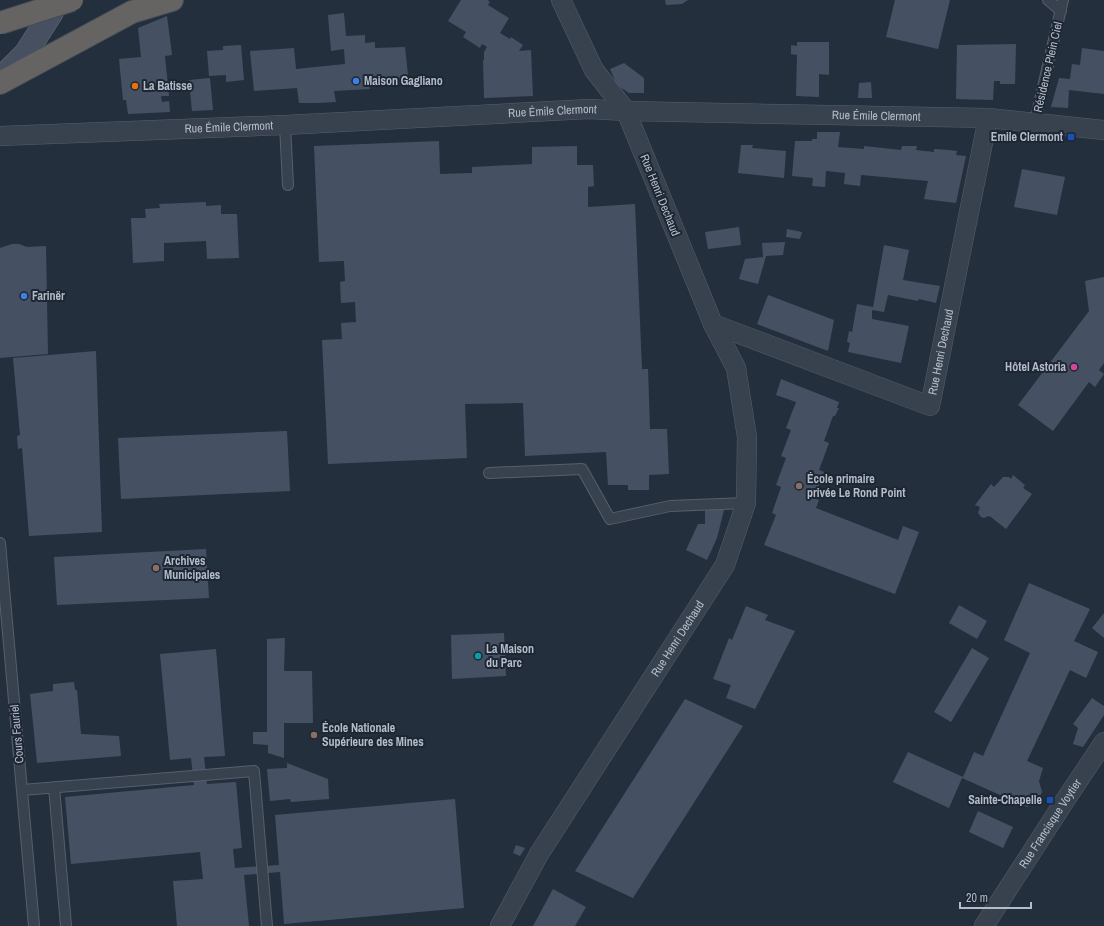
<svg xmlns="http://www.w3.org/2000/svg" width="1104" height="926" font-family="'Archivo Narrow',sans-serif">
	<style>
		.building { fill: #455162 }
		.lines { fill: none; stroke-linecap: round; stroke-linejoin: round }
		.service-casing { stroke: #565f6c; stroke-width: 12 }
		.minor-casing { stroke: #565f6c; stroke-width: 20 }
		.secondary-casing { stroke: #565f6c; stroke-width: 24 }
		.trunk-casing { stroke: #434c59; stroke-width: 24 }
		.service { stroke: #38414e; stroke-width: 10 }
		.minor { stroke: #38414e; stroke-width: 19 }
		.secondary { stroke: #465061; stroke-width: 22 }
		.trunk { stroke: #656462; stroke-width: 22 }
		.trunk-bridge-casing { stroke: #434c59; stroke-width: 24; stroke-linecap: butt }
		.trunk-bridge { stroke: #656462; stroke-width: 22 }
		.shop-dot { fill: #3f7fe0; stroke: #1d2633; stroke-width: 1.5 }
		.food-dot { fill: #e8710a; stroke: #1d2633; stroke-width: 1.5 }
		.transit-dot { fill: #1a4fb4; stroke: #1d2633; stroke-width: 1.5 }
		.hotel-dot { fill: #d1479c; stroke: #1d2633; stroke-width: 1.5 }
		.education-dot { fill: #8d6e63; stroke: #1d2633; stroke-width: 1.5 }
		.culture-dot { fill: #0f9aa8; stroke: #1d2633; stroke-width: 1.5 }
		.labels { text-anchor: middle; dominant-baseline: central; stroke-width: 4; stroke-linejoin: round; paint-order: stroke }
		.street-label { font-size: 12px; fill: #b4bcc9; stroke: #1d2633 }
		.poi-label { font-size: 12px; font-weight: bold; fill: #b4bcc9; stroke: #1d2633; text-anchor: start }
	</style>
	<rect width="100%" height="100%" fill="#242f3e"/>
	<!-- building -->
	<path class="building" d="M 461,0 L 489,0 L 488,1 L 490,2 L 488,5 L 509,18 L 500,33 L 510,39 L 511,37 L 523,45 L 519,51 L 531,50 L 533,96 L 484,98 L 483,60 L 484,60 L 484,52 L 487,47 L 482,44 L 480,48 L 463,37 L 466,32 L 448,21 Z
		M 665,0 L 688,0 L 682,4 L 666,5 Z
		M 895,0 L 950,0 L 938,49 L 886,37 Z
		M 344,13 L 346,36 L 365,35 L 365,43 L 375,42 L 375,48 L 405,47 L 409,84 L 369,85 L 370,89 L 334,91 L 336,102 L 317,103 L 299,103 L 297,88 L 254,91 L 250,51 L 294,48 L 296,69 L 345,64 L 344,49 L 331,51 L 328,15 Z
		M 167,16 L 172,55 L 165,56 L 169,96 L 161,96 L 162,102 L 169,101 L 170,112 L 128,114 L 126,100 L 123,100 L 119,59 L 141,57 L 138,28 Z
		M 797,42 L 829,42 L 829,75 L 819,74 L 819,97 L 796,96 L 797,55 L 791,54 L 791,45 L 797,46 Z
		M 1016,44 L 1015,84 L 1000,84 L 1000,81 L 994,81 L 993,100 L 956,99 L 957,45 Z
		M 241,45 L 244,80 L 226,82 L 226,75 L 209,76 L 207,51 L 223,50 L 223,46 Z
		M 1082,48 L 1104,51 L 1104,94 L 1069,90 L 1068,108 L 1051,107 L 1059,78 L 1070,79 L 1072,64 L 1080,65 Z
		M 624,63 L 644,78 L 644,93 L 629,93 L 617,85 L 610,69 Z
		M 210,78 L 213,110 L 192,111 L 189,80 Z
		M 871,82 L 872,98 L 858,98 L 859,83 Z
		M 817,132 L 840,132 L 838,147 L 864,149 L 864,146 L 901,150 L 902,146 L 917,146 L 916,150 L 934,152 L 934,149 L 949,150 L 957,151 L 956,155 L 966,156 L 956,203 L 924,199 L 928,181 L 861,175 L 860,186 L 844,184 L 845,173 L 826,171 L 825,187 L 812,186 L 813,178 L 792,176 L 795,141 L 812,141 L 812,139 L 817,139 Z
		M 439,141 L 440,174 L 472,173 L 472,167 L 532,164 L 532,147 L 577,146 L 577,165 L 593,165 L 594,186 L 588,187 L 588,207 L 635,204 L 642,369 L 648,369 L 650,429 L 667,429 L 669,474 L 649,475 L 649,490 L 628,490 L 628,485 L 608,485 L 606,452 L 525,456 L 523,403 L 465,404 L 467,458 L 328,464 L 322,340 L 342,339 L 341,323 L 356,322 L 355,302 L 341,303 L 340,282 L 345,281 L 344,261 L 319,262 L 314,146 Z
		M 741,145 L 753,145 L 752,148 L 786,151 L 784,178 L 738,173 Z
		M 1022,169 L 1065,177 L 1057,215 L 1014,207 Z
		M 206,202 L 206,206 L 221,205 L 221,214 L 237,214 L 239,258 L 207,259 L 206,241 L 164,243 L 164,261 L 133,263 L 131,218 L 146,218 L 145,209 L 160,208 L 159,204 Z
		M 739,227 L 741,245 L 708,249 L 705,232 Z
		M 787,229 L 802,232 L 800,239 L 786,237 Z
		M 785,242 L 783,255 L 766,256 L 758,284 L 739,279 L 745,259 L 763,257 L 762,243 Z
		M 12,244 L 19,244 L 27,247 L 46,246 L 48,354 L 0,358 L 0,248 Z
		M 884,245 L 909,250 L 903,280 L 940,286 L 936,303 L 919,299 L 918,301 L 888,295 L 884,312 L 872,310 L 872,319 L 909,326 L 901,363 L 848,352 L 850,343 L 847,342 L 849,331 L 852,332 L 857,304 L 873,307 Z
		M 1104,277 L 1104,363 L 1099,370 L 1104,374 L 1095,387 L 1089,382 L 1053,431 L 1018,405 L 1089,311 L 1085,281 Z
		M 768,295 L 834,320 L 828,351 L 757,324 Z
		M 96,351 L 102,532 L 29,536 L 22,448 L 18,449 L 17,436 L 20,435 L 13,358 Z
		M 781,379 L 839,402 L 837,408 L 839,408 L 835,416 L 833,416 L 824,441 L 829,443 L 819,470 L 824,472 L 814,498 L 819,500 L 816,508 L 898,540 L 903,526 L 919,532 L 895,594 L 764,545 L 776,515 L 772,513 L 781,487 L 776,485 L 786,458 L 781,456 L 791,430 L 786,428 L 796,402 L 776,395 Z
		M 287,431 L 290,491 L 121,499 L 118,438 Z
		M 1013,475 L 1025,485 L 1023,488 L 1032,494 L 1006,529 L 991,517 L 988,516 L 984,518 L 981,517 L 978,513 L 980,507 L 975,505 L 991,484 L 994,487 L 1003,477 L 1009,477 L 1011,479 Z
		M 705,510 L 724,510 L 717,538 L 707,560 L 686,550 L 698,524 L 705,524 Z
		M 206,549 L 209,598 L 57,605 L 54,557 Z
		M 1029,583 L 1090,609 L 1074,641 L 1098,652 L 1086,678 L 1070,670 L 1027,761 L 1043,768 L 1039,781 L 1042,792 L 1037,803 L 1027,807 L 962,778 L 949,808 L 893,782 L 908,752 L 963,777 L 974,752 L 983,756 L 1030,653 L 1004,640 Z
		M 959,605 L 987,621 L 977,639 L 949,623 Z
		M 746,606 L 768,615 L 765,620 L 795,631 L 755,709 L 726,698 L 731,685 L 713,679 L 729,638 L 732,640 Z
		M 1104,613 L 1104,638 L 1092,628 Z
		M 504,633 L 506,676 L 452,679 L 451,635 Z
		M 285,638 L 284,671 L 312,671 L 313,723 L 284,723 L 284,758 L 268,753 L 268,745 L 253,744 L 253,732 L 267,732 L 267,639 Z
		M 972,648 L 989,658 L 951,722 L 934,712 Z
		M 216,649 L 225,756 L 204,757 L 207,784 L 236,782 L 242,848 L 233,849 L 235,868 L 279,865 L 275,815 L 455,799 L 464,908 L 284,924 L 280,872 L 244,875 L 249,926 L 177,926 L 173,881 L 203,879 L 200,852 L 71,864 L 65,797 L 194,785 L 191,758 L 170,760 L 160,654 Z
		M 74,682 L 75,690 L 77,690 L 81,734 L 119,736 L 121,756 L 37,763 L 30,694 L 53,691 L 53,684 Z
		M 1092,698 L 1104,706 L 1104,715 L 1083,747 L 1073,744 L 1078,728 L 1073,724 Z
		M 685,699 L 743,726 L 633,898 L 575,871 Z
		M 287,763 L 328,779 L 329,799 L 291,802 L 290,799 L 270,801 L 267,769 L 287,768 Z
		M 978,811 L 1013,827 L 1003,848 L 969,832 Z
		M 516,845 L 525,848 L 520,856 L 513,853 Z
		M 553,889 L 586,907 L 575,926 L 533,926 Z"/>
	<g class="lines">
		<defs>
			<path id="service" d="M 1048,0 L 1061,11
				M 1035,122 L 1063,0
				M 285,125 L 288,185
				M 489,473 L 582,469 L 610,519 L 670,506 L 746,503
				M 0,543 L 34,926
				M 54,787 L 66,926
				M 22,790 L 254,771 L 267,926"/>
			<g id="minor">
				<path id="s1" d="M 0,136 L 285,125 L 589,109 L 626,111 L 988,118 L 1104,130"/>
				<path id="s2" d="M 713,324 L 930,406 L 988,118"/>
				<path id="s3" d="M 500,926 L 539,854 L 725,565 L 746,503 L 747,437 L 736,368 L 713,324 L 626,111 L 594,70 L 561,0"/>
				<path id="s4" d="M 984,926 L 1064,802 L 1104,742"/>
			</g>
			<path id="secondary" d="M 0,79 L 26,53 L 52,12 L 55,0"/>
			<path id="trunk" d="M 0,83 L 132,12 L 172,0"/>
		</defs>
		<!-- service casing -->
		<use href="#service" class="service-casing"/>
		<!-- minor casing -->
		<use href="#minor" class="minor-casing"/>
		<!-- secondary casing -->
		<use href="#secondary" class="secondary-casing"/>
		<!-- trunk casing -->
		<use href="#trunk" class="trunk-casing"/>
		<!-- service -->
		<use href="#service" class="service"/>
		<!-- minor -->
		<use href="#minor" class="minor"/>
		<!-- secondary -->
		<use href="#secondary" class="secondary"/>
		<!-- trunk -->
		<use href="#trunk" class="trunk"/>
		<defs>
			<path id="trunk-bridge" d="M 0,23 L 72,0"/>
		</defs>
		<!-- trunk-bridge casing -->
		<use href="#trunk-bridge" class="trunk-bridge-casing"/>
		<!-- trunk-bridge -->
		<use href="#trunk-bridge" class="trunk-bridge"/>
	</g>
	<!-- markers -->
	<g class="shop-dot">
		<circle cx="356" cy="81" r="4"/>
		<circle cx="24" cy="296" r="4"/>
	</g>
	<circle class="food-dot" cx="135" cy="86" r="4"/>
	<g class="transit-dot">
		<rect x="1067" y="133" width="8" height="8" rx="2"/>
		<rect x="1046" y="796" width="8" height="8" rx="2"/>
	</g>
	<circle class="hotel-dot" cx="1074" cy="367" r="4"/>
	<g class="education-dot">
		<circle cx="799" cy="486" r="4"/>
		<circle cx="156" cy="568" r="4"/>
		<circle cx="314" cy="735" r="4"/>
	</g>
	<circle class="culture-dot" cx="478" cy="656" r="4"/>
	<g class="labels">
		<!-- street labels -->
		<g class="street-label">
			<text transform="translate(1048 67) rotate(-77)">Résidence Plein Ciel</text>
			<text stroke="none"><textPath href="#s1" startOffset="553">Rue Émile Clermont</textPath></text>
			<text stroke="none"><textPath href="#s1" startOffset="877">Rue Émile Clermont</textPath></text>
			<text stroke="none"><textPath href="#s1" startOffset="229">Rue Émile Clermont</textPath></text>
			<text transform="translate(660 195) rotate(68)">Rue Henri Dechaud</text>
			<text stroke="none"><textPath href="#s2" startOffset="287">Rue Henri Dechaud</textPath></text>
			<text stroke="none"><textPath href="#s3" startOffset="338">Rue Henri Dechaud</textPath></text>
			<text transform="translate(17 734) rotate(-95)">Cours Fauriel</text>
			<text stroke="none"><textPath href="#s4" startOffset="122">Rue Francisque Voytier</textPath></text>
		</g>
		<!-- poi labels -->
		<g class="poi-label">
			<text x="364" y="81">Maison Gagliano</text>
			<text x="143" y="86">La Batisse</text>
			<text x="1063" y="137" text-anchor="end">Emile Clermont</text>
			<text x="32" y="296">Farinër</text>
			<text x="1066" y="367" text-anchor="end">Hôtel Astoria</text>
			<text x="807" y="479">École primaire<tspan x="807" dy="14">privée Le Rond Point</tspan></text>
			<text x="164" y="561">Archives<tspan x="164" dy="14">Municipales</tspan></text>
			<text x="486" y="649">La Maison<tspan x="486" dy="14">du Parc</tspan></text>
			<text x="322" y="728">École Nationale<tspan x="322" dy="14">Supérieure des Mines</tspan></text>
			<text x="1042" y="800" text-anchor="end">Sainte-Chapelle</text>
		</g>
	</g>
	<!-- scale -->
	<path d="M960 902v6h71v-6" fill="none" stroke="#b4bcc9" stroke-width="2"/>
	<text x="966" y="902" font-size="12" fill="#b4bcc9" stroke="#1d2633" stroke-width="3" paint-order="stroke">20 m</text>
</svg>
